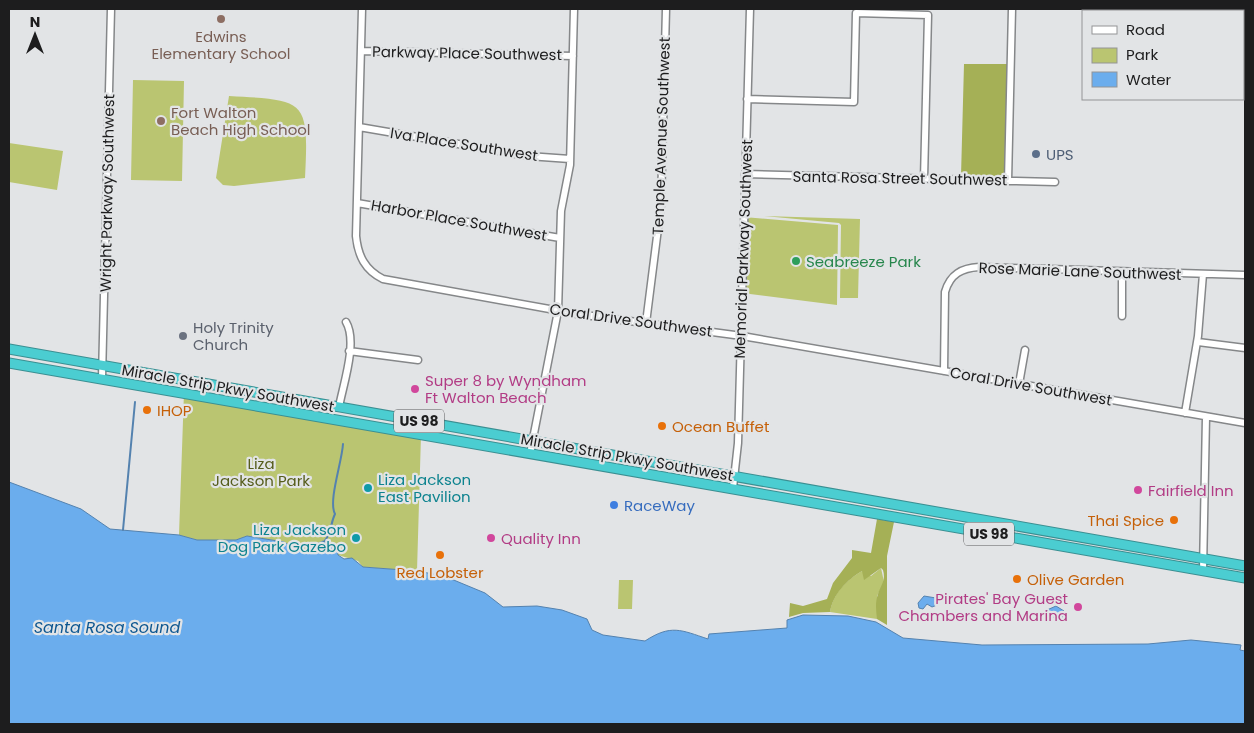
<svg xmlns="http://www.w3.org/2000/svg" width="1254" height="733" font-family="Poppins,sans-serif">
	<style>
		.green { fill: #bac571 }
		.forest { fill: #a5b056 }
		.water { fill: #6baded; stroke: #5482af }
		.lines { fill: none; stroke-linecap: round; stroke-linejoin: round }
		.stream { stroke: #5482af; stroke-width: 2 }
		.minor-casing { stroke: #858789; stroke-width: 9 }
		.highway-casing { stroke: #3b8f92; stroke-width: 11 }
		.minor { stroke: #fff; stroke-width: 6 }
		.highway { stroke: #4bcdd1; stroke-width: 9 }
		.education-dot { fill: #8d6e63; stroke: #e2e4e6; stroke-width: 2 }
		.service-dot { fill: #5c6f8a; stroke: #e2e4e6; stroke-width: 2 }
		.leisure-dot { fill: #2e9e5b; stroke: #e2e4e6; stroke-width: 2 }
		.worship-dot { fill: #6b7280; stroke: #e2e4e6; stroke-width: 2 }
		.hotel-dot { fill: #d1479c; stroke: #e2e4e6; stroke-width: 2 }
		.food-dot { fill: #e8710a; stroke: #e2e4e6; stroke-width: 2 }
		.culture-dot { fill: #0f9aa8; stroke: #e2e4e6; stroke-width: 2 }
		.shop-dot { fill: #3f7fe0; stroke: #e2e4e6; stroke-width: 2 }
		.labels { text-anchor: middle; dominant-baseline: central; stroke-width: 4.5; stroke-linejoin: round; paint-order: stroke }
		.shield { fill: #e2e4e6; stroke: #58595a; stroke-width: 1 }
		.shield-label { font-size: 14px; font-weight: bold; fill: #1d1d1e }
		.education-label { font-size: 15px; fill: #785e54; stroke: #e2e4e6 }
		.street-label { font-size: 15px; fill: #1d1d1e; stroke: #e2e4e6 }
		.service-label { font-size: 15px; fill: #4e5e75; stroke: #e2e4e6; text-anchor: start }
		.leisure-label { font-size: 15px; fill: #27864d; stroke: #e2e4e6; text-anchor: start }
		.worship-label { font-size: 15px; fill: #5b616d; stroke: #e2e4e6; text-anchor: start }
		.hotel-label { font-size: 15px; fill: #b23c85; stroke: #e2e4e6; text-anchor: start }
		.food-label { font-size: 15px; fill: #c56008; stroke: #e2e4e6; text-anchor: start }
		.park-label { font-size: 15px; fill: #565d1c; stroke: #e2e4e6 }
		.culture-label { font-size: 15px; fill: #0d838f; stroke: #e2e4e6; text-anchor: start }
		.shop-label { font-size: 15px; fill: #366cbe; stroke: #e2e4e6; text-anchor: start }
		.water-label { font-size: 16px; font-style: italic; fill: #0e5791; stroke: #e2e4e6 }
	</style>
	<rect width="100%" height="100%" fill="#e2e4e6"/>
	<!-- green -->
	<path class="green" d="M 133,80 L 184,81 L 182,181 L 131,180 Z
		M 229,96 C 306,100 309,99 305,178 L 234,186 L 223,185 L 216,178 Z
		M 9,143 L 63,151 L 57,190 L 9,182 Z
		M 764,216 L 860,219 L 858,298 L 840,298 L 841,225 L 839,223 Z
		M 744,217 L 838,225 L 837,305 L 742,293 Z
		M 184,392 L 421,435 L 417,571 L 363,567 L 358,561 L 338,555 L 300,552 L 284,542 L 247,536 L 236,540 L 197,540 L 179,535 Z
		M 881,568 L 884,582 L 877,596 L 877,619 L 830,612 C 833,593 847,580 862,571 L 871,576 Z
		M 619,580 L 633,580 L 632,609 L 618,609 Z"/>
	<!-- forest -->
	<path class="forest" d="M 964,64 L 1008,64 L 1005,177 L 961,176 Z
		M 877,519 L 894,522 L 887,556 L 887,625 L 877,619 C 876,611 875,602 878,594 C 881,584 886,581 883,570 L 881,568 L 864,580 L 862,571 C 847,580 833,594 830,612 L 803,613 L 789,617 L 790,603 L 803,606 L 827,599 L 833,583 L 852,558 L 852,550 L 871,553 Z"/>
	<!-- water -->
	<path class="water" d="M 9,482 L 81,509 L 110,529 L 179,535 L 197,540 L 236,540 L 247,536 L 284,542 L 300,552 L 314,553 L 317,544 L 323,541 L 337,549 L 338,555 L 344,559 L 352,558 L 363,567 L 417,571 L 444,576 L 485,593 L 503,607 L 537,606 L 562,610 L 587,619 L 592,630 L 603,635 L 645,641 C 671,624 681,630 708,639 L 709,634 L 787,628 L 787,620 L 803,615 L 848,616 L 876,622 L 903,638 L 982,645 L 1148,644 L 1191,640 L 1241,645 L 1240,650 L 1245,651 L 1245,724 L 9,724 Z
		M 924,596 L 936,598 L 937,605 L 932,607 L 927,604 L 923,609 L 919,608 L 918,603 Z
		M 1056,606 L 1064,611 L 1064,616 L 1060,618 L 1057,615 L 1050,620 L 1047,618 L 1045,615 L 1047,610 Z"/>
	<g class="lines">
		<!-- stream -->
		<path class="stream" d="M 123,530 L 135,402
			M 324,542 C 332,533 330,524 335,514 C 328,501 342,462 343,444"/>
		<defs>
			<path id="minor" d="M 362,9 L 356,236 C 358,256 365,270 383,279 L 577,314 L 742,336 L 1245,423
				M 361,51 L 573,56
				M 747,99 L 854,102 L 856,13 L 928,15 L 924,179
				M 359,127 L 528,156 L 570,159
				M 745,174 L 1055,182
				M 1008,181 L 1012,9
				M 357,203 L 560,238
				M 1122,272 L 1122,316
				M 646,323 L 661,205 L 666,9
				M 1198,342 L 1245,348
				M 349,351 L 418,360
				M 944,371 L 945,292 C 950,274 962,268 979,267 L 1245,275
				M 102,378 L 111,9
				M 1019,384 L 1025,350
				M 339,407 C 343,385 358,342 346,322
				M 1185,413 L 1198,336 L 1203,274
				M 530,454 L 558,311 L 561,211 L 570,165 L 574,9
				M 733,488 L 738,443 L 750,9
				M 1203,571 L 1206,417"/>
			<path id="highway" d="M 9,349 L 1245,566
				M 9,363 L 1245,578"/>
		</defs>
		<!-- minor casing -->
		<use href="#minor" class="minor-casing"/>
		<!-- highway casing -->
		<use href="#highway" class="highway-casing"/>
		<!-- minor -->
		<use href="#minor" class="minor"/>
		<!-- highway -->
		<use href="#highway" class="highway"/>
	</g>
	<!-- markers -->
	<g class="education-dot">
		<circle cx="221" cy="19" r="5"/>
		<circle cx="161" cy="121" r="5"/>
	</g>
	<circle class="service-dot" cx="1036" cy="154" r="5"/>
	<circle class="leisure-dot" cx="796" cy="261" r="5"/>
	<circle class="worship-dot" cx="183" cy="336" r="5"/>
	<g class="hotel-dot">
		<circle cx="415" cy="389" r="5"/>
		<circle cx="1138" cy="490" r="5"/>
		<circle cx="491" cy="538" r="5"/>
		<circle cx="1078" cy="607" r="5"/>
	</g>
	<g class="food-dot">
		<circle cx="147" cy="410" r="5"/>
		<circle cx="662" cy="426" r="5"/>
		<circle cx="1174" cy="520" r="5"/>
		<circle cx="440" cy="555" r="5"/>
		<circle cx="1017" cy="579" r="5"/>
	</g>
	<g class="culture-dot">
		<circle cx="368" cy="488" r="5"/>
		<circle cx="356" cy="538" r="5"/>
	</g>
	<circle class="shop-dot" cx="614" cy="505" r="5"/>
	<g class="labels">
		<!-- shield labels -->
		<g class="shield">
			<rect x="394" y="409.5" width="50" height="23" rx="4"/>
			<rect x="964" y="522.5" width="50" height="23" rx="4"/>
		</g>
		<g class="shield-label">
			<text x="419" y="421">US 98</text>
			<text x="989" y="534">US 98</text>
		</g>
		<!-- education labels -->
		<g class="education-label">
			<text x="221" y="36">Edwins<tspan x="221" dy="17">Elementary School</tspan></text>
			<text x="171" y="112" text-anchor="start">Fort Walton<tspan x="171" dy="17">Beach High School</tspan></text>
		</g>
		<!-- street labels -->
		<g class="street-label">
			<text transform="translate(467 53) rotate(1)">Parkway Place Southwest</text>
			<text transform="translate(661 136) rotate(-88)">Temple Avenue Southwest</text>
			<text transform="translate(464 144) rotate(9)">Iva Place Southwest</text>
			<text transform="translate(900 178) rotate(1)">Santa Rosa Street Southwest</text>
			<text transform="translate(107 193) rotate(-89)">Wright Parkway Southwest</text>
			<text transform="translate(459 220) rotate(10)">Harbor Place Southwest</text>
			<text transform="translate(743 249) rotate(-88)">Memorial Parkway Southwest</text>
			<text transform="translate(1080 271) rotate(2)">Rose Marie Lane Southwest</text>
			<text transform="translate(631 320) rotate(8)">Coral Drive Southwest</text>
			<text transform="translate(1031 386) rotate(10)">Coral Drive Southwest</text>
			<text transform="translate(228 388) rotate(10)">Miracle Strip Pkwy Southwest</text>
			<text transform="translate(627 457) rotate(10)">Miracle Strip Pkwy Southwest</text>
		</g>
		<!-- service labels -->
		<g class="service-label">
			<text x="1046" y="154">UPS</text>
		</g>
		<!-- leisure labels -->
		<g class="leisure-label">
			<text x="806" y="261">Seabreeze Park</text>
		</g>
		<!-- worship labels -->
		<g class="worship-label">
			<text x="193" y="327">Holy Trinity<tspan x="193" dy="17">Church</tspan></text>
		</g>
		<!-- hotel labels -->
		<g class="hotel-label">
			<text x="425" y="380">Super 8 by Wyndham<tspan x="425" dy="17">Ft Walton Beach</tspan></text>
			<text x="1148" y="490">Fairfield Inn</text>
			<text x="501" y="538">Quality Inn</text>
			<text x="1068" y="598" text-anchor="end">Pirates' Bay Guest<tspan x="1068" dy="17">Chambers and Marina</tspan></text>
		</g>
		<!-- food labels -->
		<g class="food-label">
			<text x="157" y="410">IHOP</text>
			<text x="672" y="426">Ocean Buffet</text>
			<text x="1164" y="520" text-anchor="end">Thai Spice</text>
			<text x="440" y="572" text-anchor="middle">Red Lobster</text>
			<text x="1027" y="579">Olive Garden</text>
		</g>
		<!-- park labels -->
		<g class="park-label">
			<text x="261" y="463">Liza<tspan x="261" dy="17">Jackson Park</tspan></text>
		</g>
		<!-- culture labels -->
		<g class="culture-label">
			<text x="378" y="479">Liza Jackson<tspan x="378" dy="17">East Pavilion</tspan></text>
			<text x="346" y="529" text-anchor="end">Liza Jackson<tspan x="346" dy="17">Dog Park Gazebo</tspan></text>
		</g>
		<!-- shop labels -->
		<g class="shop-label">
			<text x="624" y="505">RaceWay</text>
		</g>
		<!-- water labels -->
		<g class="water-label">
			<text x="107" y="627">Santa Rosa Sound</text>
		</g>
	</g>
	<!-- border -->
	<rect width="1254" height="733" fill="none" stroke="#1d1d1e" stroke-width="20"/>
	<!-- legend -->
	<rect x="1082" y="10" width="162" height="90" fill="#e2e4e6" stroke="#939496"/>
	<rect x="1092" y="26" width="25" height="8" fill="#ffffff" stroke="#939496"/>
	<text x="1126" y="35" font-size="15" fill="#1d1d1e">Road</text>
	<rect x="1092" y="48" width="25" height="15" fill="#bac571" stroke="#939496"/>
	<text x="1126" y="60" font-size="15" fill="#1d1d1e">Park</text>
	<rect x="1092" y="72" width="25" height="15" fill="#6baded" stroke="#939496"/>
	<text x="1126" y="85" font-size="15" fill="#1d1d1e">Water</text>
	<!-- north arrow -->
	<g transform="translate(35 35)" stroke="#e2e4e6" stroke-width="4" paint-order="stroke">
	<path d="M0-4L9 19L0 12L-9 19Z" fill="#1d1d1e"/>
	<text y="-8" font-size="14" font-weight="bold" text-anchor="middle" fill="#1d1d1e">N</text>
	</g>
</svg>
